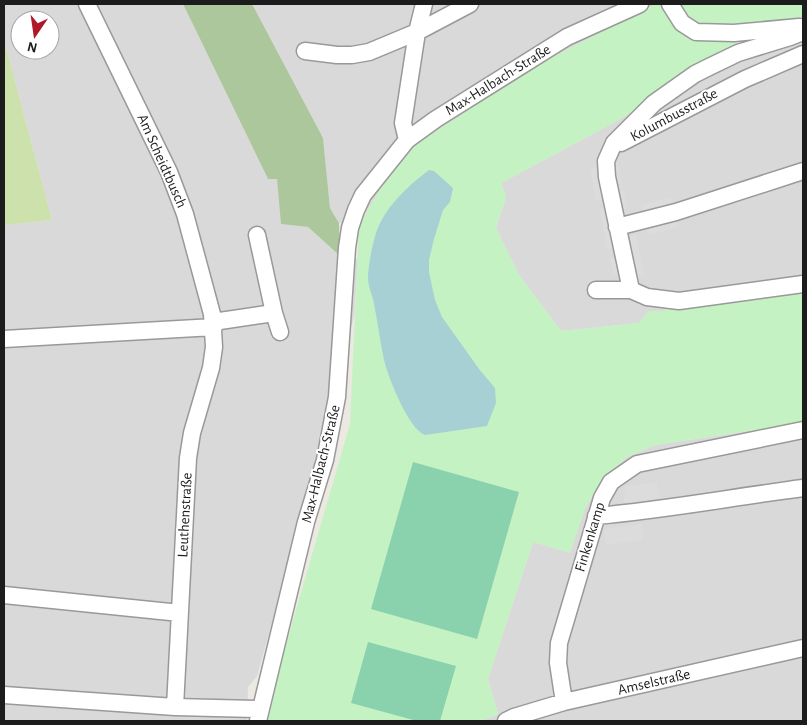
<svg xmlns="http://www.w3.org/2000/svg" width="807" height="725" font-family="'Alegreya Sans',sans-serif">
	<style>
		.residential { fill: #dad9d9; fill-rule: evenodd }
		.grass { fill: #cde1ad }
		.forest { fill: #adc79c }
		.park { fill: #c5f2c3 }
		.pitch { fill: #89d2ad }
		.parking { fill: #dcdcdc }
		.water { fill: #a7d0d5 }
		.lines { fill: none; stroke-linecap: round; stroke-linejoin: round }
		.minor-casing { stroke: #999; stroke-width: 19 }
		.minor { stroke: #fff; stroke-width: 16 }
		.labels { text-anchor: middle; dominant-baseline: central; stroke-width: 4; stroke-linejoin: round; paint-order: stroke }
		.street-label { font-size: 15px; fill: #1c1c1c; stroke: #fff }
	</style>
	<rect width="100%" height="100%" fill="#ece8e2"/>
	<!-- residential -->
	<path class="residential" d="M 4,4 L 183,4 L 268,179 L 277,179 L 282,224 L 308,227 L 340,256 L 358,259 L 354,317 L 325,422 L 307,498 L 257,676 L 248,687 L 247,721 L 4,721 L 4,225 L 52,220 L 4,40 ZM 20,20 L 50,20 L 50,50 L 20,50 Z
		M 239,4 L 656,4 L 537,65 L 393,168 L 359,225 L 339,223 L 330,208 L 323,138 Z
		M 803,23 L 803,287 L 665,311 L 649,311 L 639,323 L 561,331 L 519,275 L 496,228 L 506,197 L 501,183 L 615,122 L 655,98 Z
		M 803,423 L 803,721 L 481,721 L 498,714 L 488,679 L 533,542 L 570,552 L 585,508 L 603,478 L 627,457 L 655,445 Z"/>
	<!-- grass -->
	<path class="grass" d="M 4,40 L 52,220 L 4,225 Z"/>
	<!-- forest -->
	<path class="forest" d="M 183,4 L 252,4 L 323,138 L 330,208 L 339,223 L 340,256 L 308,227 L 281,224 L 277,179 L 268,179 Z"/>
	<!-- park -->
	<path class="park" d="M 656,4 L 803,4 L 803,23 L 655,98 L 615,122 L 501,183 L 506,197 L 496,228 L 519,275 L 561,331 L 639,323 L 649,311 L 665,311 L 669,303 L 803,287 L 803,423 L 655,445 L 627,457 L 603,478 L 585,508 L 570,553 L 533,542 L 488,679 L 498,714 L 481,721 L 266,721 L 276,679 L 350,424 L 359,225 L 393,168 L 418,143 L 537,65 Z"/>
	<!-- pitch -->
	<path class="pitch" d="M 413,462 L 519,492 L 477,639 L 371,609 Z
		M 368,642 L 456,666 L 440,721 L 417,721 L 351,703 Z"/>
	<!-- parking -->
	<path class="parking" d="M 618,163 L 622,183 L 615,184 L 616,191 L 624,190 L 627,209 L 619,211 L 624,237 L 636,235 L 644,276 L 623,280 L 622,273 L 613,274 L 610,258 L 619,256 L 617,248 L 607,250 L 600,210 L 609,208 L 607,198 L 596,200 L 590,168 Z
		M 671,197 L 679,227 L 649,235 L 641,206 Z
		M 657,482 L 659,498 L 624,503 L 625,487 Z
		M 641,524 L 643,540 L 606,545 L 604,529 Z"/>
	<!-- water -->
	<path class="water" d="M 429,170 L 434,171 L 453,188 L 450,202 L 443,210 L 434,239 L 429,260 L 429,272 L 435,300 L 442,317 L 479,369 L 495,388 L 496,403 L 487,426 L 425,435 C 409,430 388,377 384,360 C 380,342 378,323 374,304 C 373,296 368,287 368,278 C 368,265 373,242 377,230 C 387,205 408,186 429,170 Z"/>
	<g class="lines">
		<defs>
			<path id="minor" d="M 87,4 L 169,172 L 185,214 L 212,314 L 214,347 L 211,368 L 192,433 L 188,458 L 175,707
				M 670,4 L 682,23 L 696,32 L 734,33 L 799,27
				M 305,51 L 337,55 L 352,55 L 369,52 L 417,32 L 470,4
				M 407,140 L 403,123 L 417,32 L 424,4
				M 621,143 L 745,79 L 803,54
				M 617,227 L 676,212 L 803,171
				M 596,290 L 631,290 L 647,297 L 679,301 L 803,284
				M 631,290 L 607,177 L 606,161 L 614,143 L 654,103 L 695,74 L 709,67 L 738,53 L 790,37 L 800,33 L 802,27
				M 274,313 L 280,332
				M 213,322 L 274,313 L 257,235
				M 4,339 L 214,327
				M 596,516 C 665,510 734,497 803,488
				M 4,595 L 180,613
				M 4,695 L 175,707 L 261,709
				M 564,702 L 558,663 L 559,643 L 602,498 L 611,482 L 637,464 L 803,430
				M 258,721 L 306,522 L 325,460 L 337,397 L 347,248 L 350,228 L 356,210 L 363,195 L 407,140 L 436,119 L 567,37 L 640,4
				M 506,721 L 514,717 L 564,702 L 803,648"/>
		</defs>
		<!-- minor casing -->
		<use href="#minor" class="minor-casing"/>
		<!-- minor -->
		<use href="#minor" class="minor"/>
	</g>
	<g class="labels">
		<!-- street labels -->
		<g class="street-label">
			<text transform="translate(498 80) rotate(-32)">Max-Halbach-Straße</text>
			<text transform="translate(674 115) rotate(-28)">Kolumbusstraße</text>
			<text transform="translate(162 161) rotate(66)">Am Scheidtbusch</text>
			<text transform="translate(321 464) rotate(-76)">Max-Halbach-Straße</text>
			<text transform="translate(185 515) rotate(-87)">Leuthenstraße</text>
			<text transform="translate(590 537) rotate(-73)">Finkenkamp</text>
			<text transform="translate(654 682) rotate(-13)">Amselstraße</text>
		</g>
	</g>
	<!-- border -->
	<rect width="807" height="725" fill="none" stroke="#1c1c1c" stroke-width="10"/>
	<!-- north arrow -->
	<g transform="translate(35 35) rotate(193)"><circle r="24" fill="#ffffff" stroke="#a4a4a4"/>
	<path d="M0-4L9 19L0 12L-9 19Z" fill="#b01729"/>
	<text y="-8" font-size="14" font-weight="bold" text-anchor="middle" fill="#1c1c1c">N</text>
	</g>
</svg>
